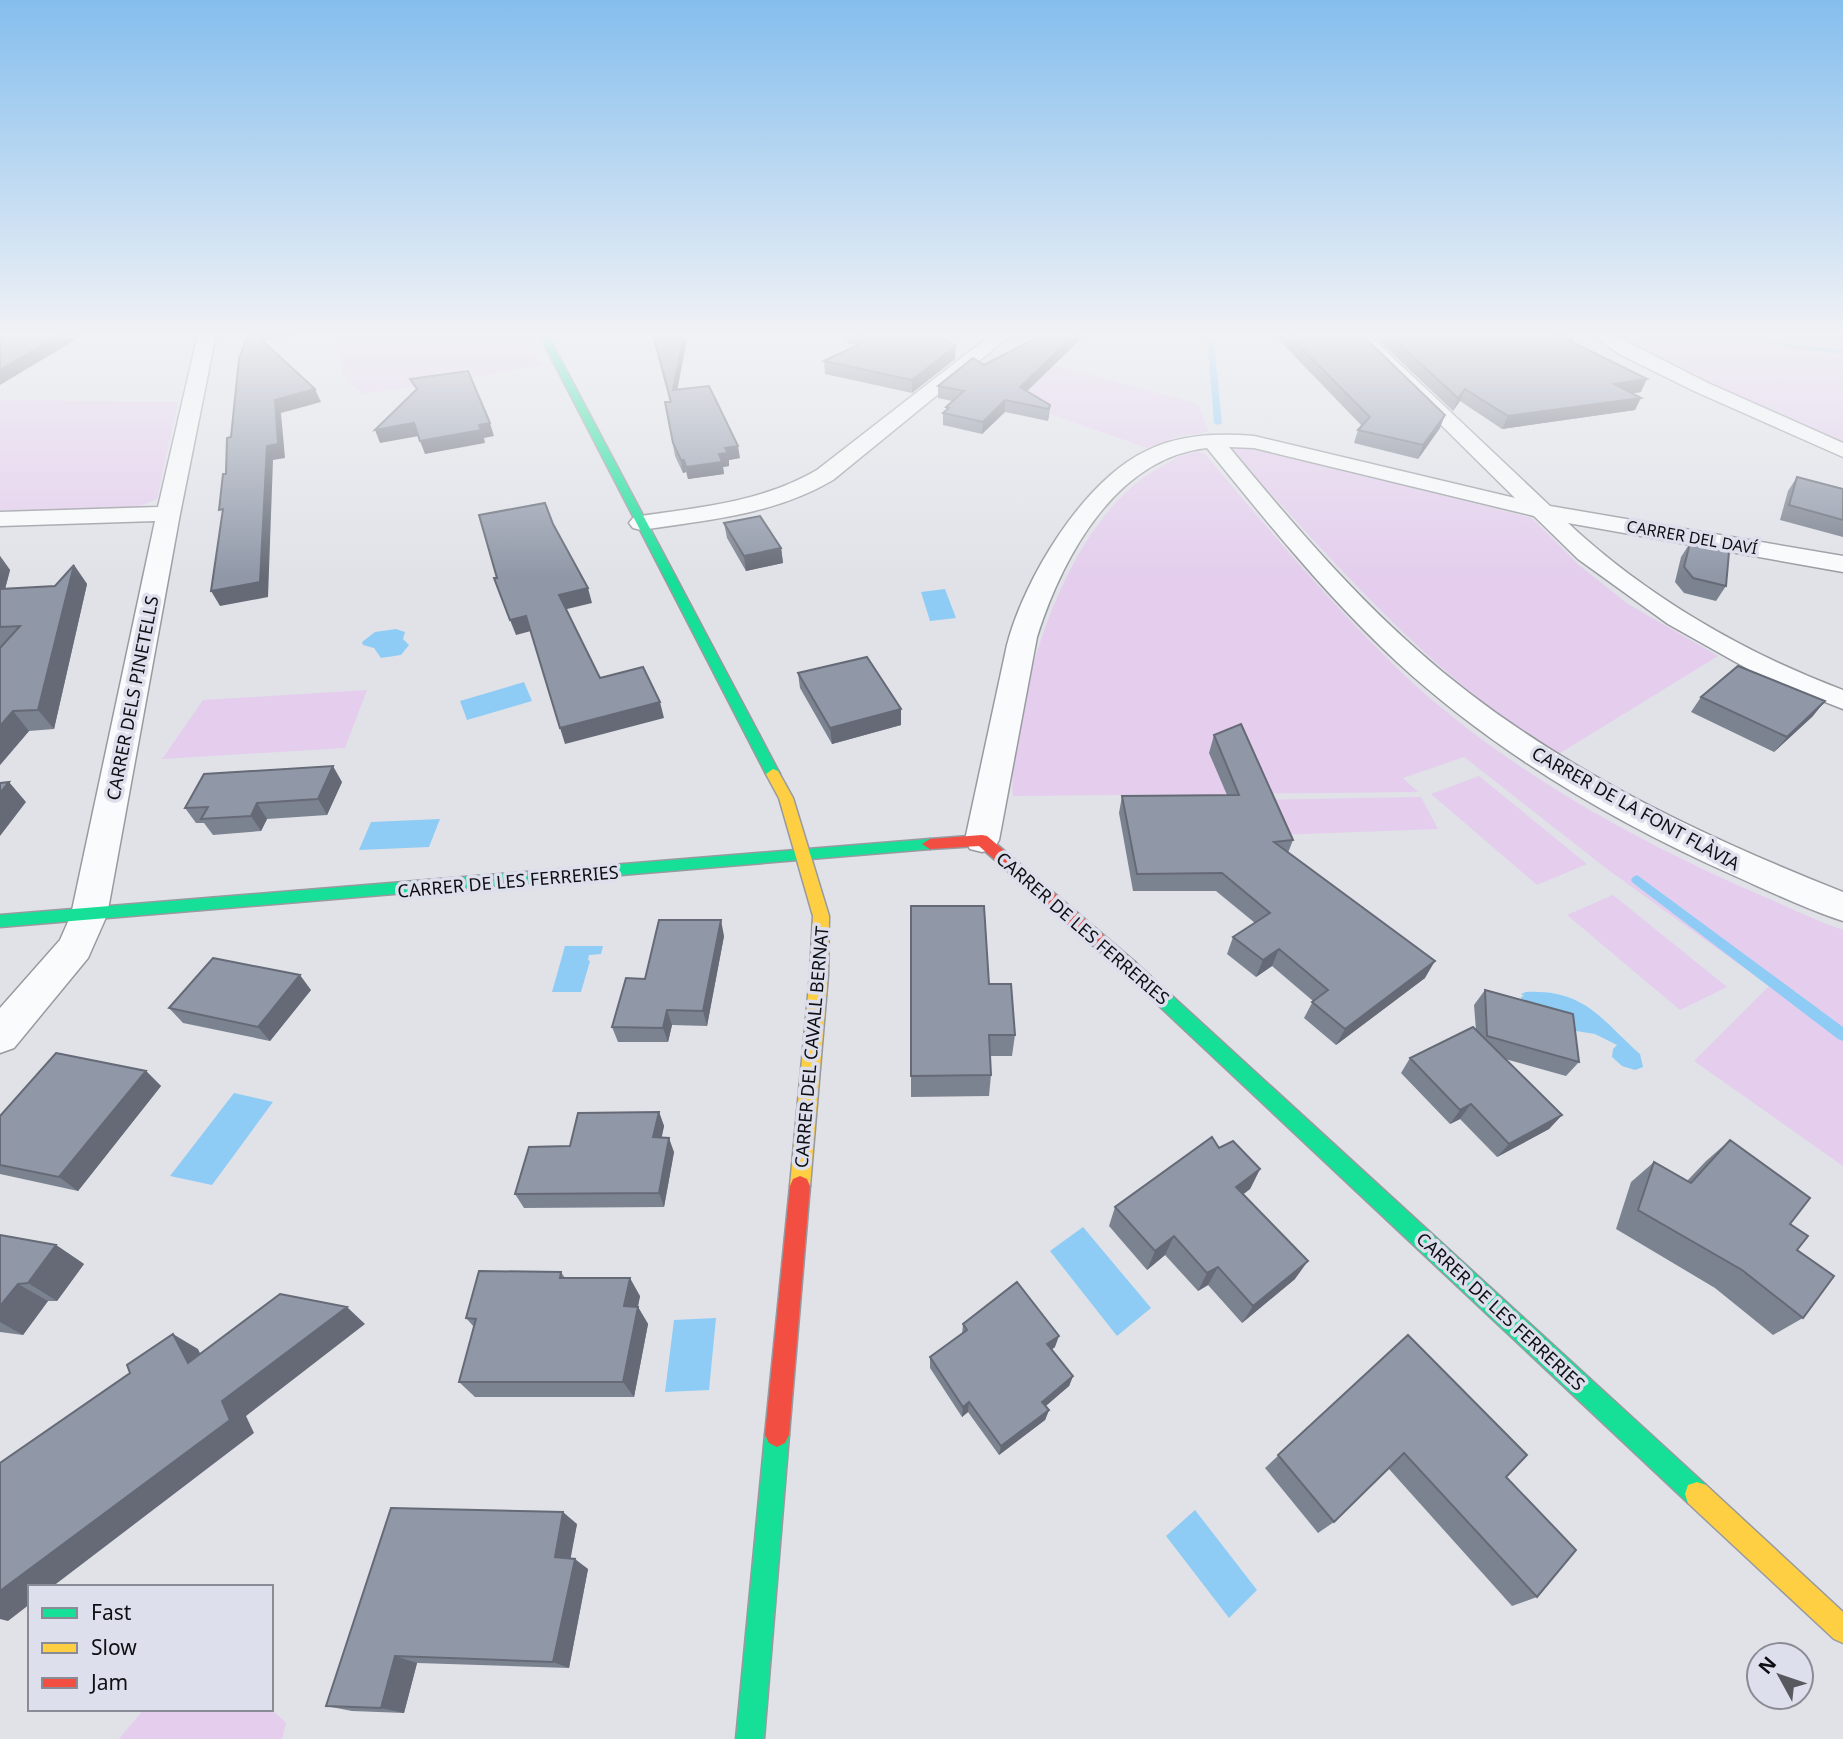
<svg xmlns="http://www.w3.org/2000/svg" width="1843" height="1739" font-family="'Noto Sans',sans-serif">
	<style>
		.green { fill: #e4cded }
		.water { fill: #8eccf5 }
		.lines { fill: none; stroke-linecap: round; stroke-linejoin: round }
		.stream { fill: #8eccf5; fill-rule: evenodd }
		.street-casing { stroke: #989a9f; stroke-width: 3 }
		.fast-casing { stroke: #989a9f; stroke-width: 3 }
		.slow-casing { stroke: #989a9f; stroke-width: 3 }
		.jam-casing { stroke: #989a9f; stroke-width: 3 }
		.street { fill: #fafbfc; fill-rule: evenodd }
		.fast { fill: #16e098; fill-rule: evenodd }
		.slow { fill: #ffcf43; fill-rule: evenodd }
		.jam { fill: #f24e42; fill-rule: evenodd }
		.wall { fill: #7c8390 }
		.shaded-wall { fill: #656a76 }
		.building { fill: #9098a8; stroke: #656a76; stroke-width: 2 }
		.labels { text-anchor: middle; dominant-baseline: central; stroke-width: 7; stroke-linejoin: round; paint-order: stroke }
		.far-street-label { font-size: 16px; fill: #0e0f13; stroke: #dddfec }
		.street-label { font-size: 18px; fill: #0e0f13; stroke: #dddfec }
	</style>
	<rect width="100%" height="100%" fill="#e0e2e8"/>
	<!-- green -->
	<path class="green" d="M 339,334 L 527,334 L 542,366 L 363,394 C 355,387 343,378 341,368 C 339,356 343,345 339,334 Z
		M 1615,334 L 1843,334 L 1843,443 L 1705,381 Z
		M 995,349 L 1198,404 L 1209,432 L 1179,436 L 1147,448 L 956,381 Z
		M 0,400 L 178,402 L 157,499 L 140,506 L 121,510 L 0,510 Z
		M 1237,447 L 1249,447 L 1532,518 L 1580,566 L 1628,604 L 1718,656 L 1557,755 C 1430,674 1337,566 1237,456 L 1233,451 Z
		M 1199,452 L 1205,454 C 1269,530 1332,606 1404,675 C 1503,768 1640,844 1765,897 C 1790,908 1816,921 1843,930 L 1843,1166 L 1694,1061 L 1769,986 L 1607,869 L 1464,757 L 1403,778 L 1418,792 L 1013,796 C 1011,778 1014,761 1017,743 C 1029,652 1075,514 1160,467 C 1173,460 1185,451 1199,452 Z
		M 367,690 L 345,748 L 162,759 L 203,700 Z
		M 1479,776 L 1587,864 L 1537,885 L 1431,794 Z
		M 1421,797 L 1438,829 L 1277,835 L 1262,800 Z
		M 1613,895 L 1727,987 L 1680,1010 L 1567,915 Z
		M 144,1709 L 271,1709 L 286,1723 L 282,1739 L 119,1739 Z"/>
	<!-- water -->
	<path class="water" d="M 945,589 L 956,618 L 930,621 L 921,592 Z
		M 396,629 L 405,632 L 403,639 L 409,645 L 401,655 L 381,658 L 374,648 L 363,645 L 362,642 L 375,632 Z
		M 524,682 L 532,701 L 467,720 L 460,701 Z
		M 440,819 L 429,847 L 359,850 L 371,822 Z
		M 565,946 L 603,946 L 601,954 L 589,955 L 588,960 L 590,961 L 581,992 L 552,992 Z
		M 1526,992 C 1586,989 1602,1021 1640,1054 L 1643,1067 L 1635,1070 L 1622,1066 L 1612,1057 L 1613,1049 L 1617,1045 L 1595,1034 L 1570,1030 L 1521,1013 L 1521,997 L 1524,996 L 1521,994 Z
		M 234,1093 L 273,1102 L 212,1185 L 170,1176 Z
		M 1083,1227 L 1151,1308 L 1117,1336 L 1050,1251 Z
		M 716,1318 L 709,1390 L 665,1392 L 674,1320 Z
		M 1195,1510 L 1257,1590 L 1229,1618 L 1166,1536 Z"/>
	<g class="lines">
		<!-- stream -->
		<path class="stream" d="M 1207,334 L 1213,334 L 1222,423 L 1218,425 L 1214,423 Z
			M 1738,334 L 1748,334 L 1783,343 L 1843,350 L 1843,354 L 1783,347 Z
			M 1637,875 L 1843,1027 L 1843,1041 L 1838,1039 L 1633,883 L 1631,880 L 1633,877 Z"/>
		<defs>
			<path id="street" d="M 198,334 L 216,334 L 180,514 L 107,915 L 88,958 L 14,1048 L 0,1053 L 0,1008 L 60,940 L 71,915 L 155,521 L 0,526 L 0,512 L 158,507 Z
				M 992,334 L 1012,334 L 833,480 C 774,515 707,520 641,530 L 633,528 L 629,523 L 633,518 L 641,516 C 702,507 762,502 817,470 Z
				M 1349,334 L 1368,334 L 1550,506 L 1843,556 L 1843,572 L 1568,523 C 1646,596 1744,653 1843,690 L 1843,709 L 1764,678 L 1668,624 L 1578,559 L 1534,516 L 1254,448 L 1229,447 C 1288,518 1347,588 1416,649 C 1539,759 1691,832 1843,892 L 1843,921 C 1806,909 1771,892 1735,876 C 1613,822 1495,752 1397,662 C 1327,597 1267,522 1207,448 C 1115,458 1062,558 1037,637 L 999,840 L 994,849 L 982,852 L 970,849 L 965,840 L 1007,645 C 1024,579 1082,483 1144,452 C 1178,434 1217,433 1254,436 L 1515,498 Z
				M 1591,334 L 1612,334 L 1708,383 L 1843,443 L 1843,457 L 1694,391 L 1619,354 Z"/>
			<path id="fast" d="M 539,334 L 547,334 L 780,774 L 778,777 L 768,777 L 766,774 Z
				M 930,839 L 938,844 L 930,849 L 0,927 L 0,915 Z
				M 1129,960 L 1135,962 L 1706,1485 L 1709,1494 L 1706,1503 L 1697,1506 L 1688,1503 L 1123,972 L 1120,967 L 1123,962 Z
				M 777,1423 L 785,1427 L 789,1435 L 764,1739 L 736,1739 L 765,1435 L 769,1427 Z"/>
			<path id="slow" d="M 773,769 L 778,771 L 793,798 L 829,916 L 828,975 L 810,1186 L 807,1193 L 800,1196 L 793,1193 L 790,1186 L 810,975 L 813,916 L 779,798 L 766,774 Z
				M 1697,1482 L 1706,1485 L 1843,1612 L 1843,1643 L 1834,1639 L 1688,1503 L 1685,1494 L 1688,1485 Z"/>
			<path id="jam" d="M 982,835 L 987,836 L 1135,962 L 1138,967 L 1135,972 L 1129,974 L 1123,972 L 979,846 L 930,849 L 922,844 L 930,839 Z
				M 800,1176 L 807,1179 L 810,1186 L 789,1435 L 785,1443 L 777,1447 L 769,1443 L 765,1435 L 790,1186 L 793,1179 Z"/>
		</defs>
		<!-- street casing -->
		<use href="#street" class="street-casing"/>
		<!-- fast casing -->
		<use href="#fast" class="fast-casing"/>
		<!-- slow casing -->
		<use href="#slow" class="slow-casing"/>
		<!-- jam casing -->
		<use href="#jam" class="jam-casing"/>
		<!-- street -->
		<use href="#street" class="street"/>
		<!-- fast -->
		<use href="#fast" class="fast"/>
		<!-- slow -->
		<use href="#slow" class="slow"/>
		<!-- jam -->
		<use href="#jam" class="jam"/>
	</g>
	<!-- wall -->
	<path class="wall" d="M 652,334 L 688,334 L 677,389 L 740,458 L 729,460 L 729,466 L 723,467 L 724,474 L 688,479 L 686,472 L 683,473 L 675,456 L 665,402 L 670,402 Z
		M 845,334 L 935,334 L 955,359 L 912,393 L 825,374 L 824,361 L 858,346 L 845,342 Z
		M 1273,334 L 1361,334 L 1440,428 L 1418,459 L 1354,443 L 1358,430 L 1362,426 Z
		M 1372,334 L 1575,334 L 1571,342 L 1641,392 L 1633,393 L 1635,410 L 1502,429 L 1460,401 L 1453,411 Z
		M 938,386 L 1027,391 L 1050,405 L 1049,417 L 1048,421 L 1005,412 L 982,434 L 943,425 L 943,413 L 946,411 L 946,407 L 952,401 L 938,398 Z
		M 1797,477 L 1843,489 L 1843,537 L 1780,520 L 1788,491 Z
		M 724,523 L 781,548 L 783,563 L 746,571 L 727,538 Z
		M 1690,543 L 1726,586 L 1716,601 L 1684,593 L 1675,582 L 1681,557 Z
		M 0,556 L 10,570 L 5,589 L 55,586 L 74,565 L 87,584 L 54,729 L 29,731 L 0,765 L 0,648 L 1,647 L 0,647 Z
		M 798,673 L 901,709 L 901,725 L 832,744 L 800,688 Z
		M 1701,697 L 1813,716 L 1774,752 L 1691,712 Z
		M 1214,735 L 1293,840 L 1288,853 L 1425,978 L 1336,1045 L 1304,1018 L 1313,1001 L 1272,966 L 1256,977 L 1227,954 L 1233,937 L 1255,923 L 1216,891 L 1133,891 L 1119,813 L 1122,796 L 1227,795 L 1209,753 Z
		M 342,782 L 327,815 L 267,819 L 261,831 L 213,835 L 204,823 L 196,823 L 185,808 Z
		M 724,936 L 707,1026 L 672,1025 L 668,1042 L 618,1042 L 612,1027 L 645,979 Z
		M 989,984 L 1015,1035 L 1012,1056 L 990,1056 L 991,1075 L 989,1096 L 911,1097 L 911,1076 Z
		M 311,990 L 270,1041 L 183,1023 L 169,1008 Z
		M 1485,990 L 1579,1062 L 1566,1076 L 1505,1059 L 1562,1115 L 1549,1129 L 1497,1157 L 1460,1119 L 1450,1124 L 1401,1073 L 1410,1058 L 1476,1030 L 1474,1005 Z
		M 146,1071 L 161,1086 L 78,1191 L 0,1174 L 0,1116 Z
		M 659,1112 L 664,1126 L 661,1138 L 674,1152 L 664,1207 L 524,1208 L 515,1194 L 570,1146 Z
		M 1730,1140 L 1790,1224 L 1797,1250 L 1803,1318 L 1773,1335 L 1715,1288 L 1616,1229 L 1631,1182 L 1654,1162 L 1687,1181 L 1706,1161 Z
		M 1219,1148 L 1260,1169 L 1250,1189 L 1243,1194 L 1295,1279 L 1242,1323 L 1208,1285 L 1198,1291 L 1165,1255 L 1147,1270 L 1109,1226 L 1115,1207 Z
		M 0,1235 L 56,1245 L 84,1264 L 57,1301 L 48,1301 L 23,1335 L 0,1332 Z
		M 561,1272 L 565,1278 L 640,1296 L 638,1307 L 648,1324 L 634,1397 L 475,1397 L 459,1382 L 474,1327 L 466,1318 Z
		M 963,1324 L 1055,1347 L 1052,1349 L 1073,1376 L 1069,1386 L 1045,1406 L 1049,1410 L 1045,1420 L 999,1455 L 968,1412 L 962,1417 L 930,1368 L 930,1357 L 962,1334 Z
		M 1408,1335 L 1506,1477 L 1537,1597 L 1512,1606 L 1389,1469 L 1334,1522 L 1318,1533 L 1265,1468 Z
		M 577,1524 L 570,1558 L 588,1569 L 569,1668 L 417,1663 L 404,1713 L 352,1711 L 326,1706 Z"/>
	<!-- shaded-wall -->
	<path class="shaded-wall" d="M 61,334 L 85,334 L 0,385 L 0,370 Z
		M 252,334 L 307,334 L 255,341 Z
		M 684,334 L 688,334 L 675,402 L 673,390 Z
		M 1075,334 L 1086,334 L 1019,399 L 1020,387 Z
		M 1568,334 L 1575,334 L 1570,344 L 1560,336 Z
		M 956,346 L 955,359 L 912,393 L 912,380 Z
		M 1647,379 L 1641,392 L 1608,397 L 1614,384 Z
		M 315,389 L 321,402 L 281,413 L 285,458 L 273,460 L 268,597 L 220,606 L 211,591 L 267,446 L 275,400 Z
		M 1465,389 L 1460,401 L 1453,411 L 1458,398 Z
		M 1641,398 L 1635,410 L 1502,429 L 1508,416 Z
		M 1005,400 L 1005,412 L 982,434 L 983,422 Z
		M 1445,415 L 1440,428 L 1418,459 L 1423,445 Z
		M 414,423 L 419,436 L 380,443 L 375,430 Z
		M 490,423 L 494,436 L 484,438 L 485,443 L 425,454 L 420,441 Z
		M 738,446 L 740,458 L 729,460 L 729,466 L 723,467 L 724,474 L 688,479 L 686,467 L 719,454 L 725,448 Z
		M 681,460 L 684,460 L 686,472 L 683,473 Z
		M 781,548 L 783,563 L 746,571 L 744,556 Z
		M 0,556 L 10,570 L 0,608 Z
		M 74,565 L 87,584 L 54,729 L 38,710 Z
		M 588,588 L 592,603 L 563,610 L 559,595 Z
		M 526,616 L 531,631 L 516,635 L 510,620 Z
		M 1825,701 L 1813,716 L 1774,752 L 1787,737 Z
		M 660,702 L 664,718 L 565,744 L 560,728 Z
		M 901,709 L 901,725 L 832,744 L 830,728 Z
		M 13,711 L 29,731 L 0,765 L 0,726 Z
		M 333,766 L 342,782 L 327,815 L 318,799 Z
		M 9,782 L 26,802 L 0,836 L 0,793 Z
		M 257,803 L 267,819 L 261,831 L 251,816 Z
		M 721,920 L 724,936 L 707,1026 L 703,1011 Z
		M 1279,949 L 1272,966 L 1256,977 L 1263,960 Z
		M 1435,961 L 1425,978 L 1336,1045 L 1345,1029 Z
		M 300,975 L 311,990 L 270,1041 L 258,1027 Z
		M 667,1010 L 672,1025 L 668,1042 L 663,1028 Z
		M 146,1071 L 161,1086 L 78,1191 L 59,1177 Z
		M 1471,1104 L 1460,1119 L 1450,1124 L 1460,1110 Z
		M 659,1112 L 664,1126 L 659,1151 L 653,1137 Z
		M 1562,1115 L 1549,1129 L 1497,1157 L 1509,1144 Z
		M 669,1138 L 674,1152 L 664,1207 L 659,1193 Z
		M 1260,1169 L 1250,1189 L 1227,1207 L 1236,1187 Z
		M 1174,1236 L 1165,1255 L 1147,1270 L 1155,1251 Z
		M 56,1245 L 84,1264 L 57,1301 L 28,1283 Z
		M 1308,1261 L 1295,1279 L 1242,1323 L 1253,1306 Z
		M 1218,1267 L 1208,1285 L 1198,1291 L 1207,1273 Z
		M 630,1278 L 640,1296 L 634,1323 L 624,1306 Z
		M 18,1284 L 48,1301 L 23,1335 L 0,1322 L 0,1306 Z
		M 347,1307 L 365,1324 L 246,1416 L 254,1433 L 52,1587 L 30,1587 L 30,1604 L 8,1621 L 0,1619 L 0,1591 L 222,1401 Z
		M 638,1307 L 648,1324 L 634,1397 L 623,1382 Z
		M 173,1334 L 198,1349 L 212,1378 L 188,1363 Z
		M 1059,1336 L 1055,1347 L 1045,1355 L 1047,1344 Z
		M 1073,1376 L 1069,1386 L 1039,1412 L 1042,1402 Z
		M 969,1402 L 968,1412 L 962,1417 L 963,1407 Z
		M 1049,1410 L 1045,1420 L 999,1455 L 1001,1446 Z
		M 563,1512 L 577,1524 L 569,1567 L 555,1557 Z
		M 575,1559 L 588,1569 L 569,1668 L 553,1662 Z
		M 395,1656 L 417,1663 L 404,1713 L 381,1708 Z"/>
	<!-- building -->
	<path class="building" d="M 0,334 L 61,334 L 0,370 Z
		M 248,334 L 255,334 L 315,389 L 275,400 L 278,444 L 267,446 L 260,582 L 211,591 L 223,509 L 219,510 L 223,474 L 226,474 L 227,438 L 231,437 L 239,359 Z
		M 653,334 L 684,334 L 673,390 L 709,386 L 738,446 L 725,448 L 728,453 L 719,454 L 722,462 L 686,467 L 684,460 L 681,460 L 673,443 L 665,402 L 671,402 Z
		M 859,334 L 935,334 L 956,346 L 912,380 L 824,361 L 873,338 Z
		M 1044,334 L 1075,334 L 1020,387 L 1050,405 L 1049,409 L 1005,400 L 983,422 L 943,413 L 949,408 L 946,407 L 964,391 L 938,386 L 973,358 L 984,365 Z
		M 1287,334 L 1361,334 L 1445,415 L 1423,445 L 1358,430 L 1370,417 Z
		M 1388,334 L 1568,334 L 1560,336 L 1647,379 L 1614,384 L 1641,398 L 1508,416 L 1465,389 L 1458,398 Z
		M 468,371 L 490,423 L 479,425 L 481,430 L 420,441 L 414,423 L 375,430 L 417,389 L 410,379 Z
		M 1797,477 L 1843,489 L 1843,520 L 1789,505 Z
		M 545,503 L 553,524 L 588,588 L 559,595 L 600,678 L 643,667 L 660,702 L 560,728 L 526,616 L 510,620 L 494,578 L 497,578 L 479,515 Z
		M 760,516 L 781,548 L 744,556 L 724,523 Z
		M 1690,543 L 1729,552 L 1726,586 L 1693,578 L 1684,567 Z
		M 74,565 L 38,710 L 13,711 L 0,726 L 0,648 L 20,626 L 0,627 L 0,589 L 55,586 Z
		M 867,657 L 901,709 L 830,728 L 798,673 Z
		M 1738,666 L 1825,701 L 1787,737 L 1701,697 Z
		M 1241,724 L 1293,840 L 1274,842 L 1435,961 L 1345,1029 L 1312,1002 L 1328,990 L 1279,949 L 1263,960 L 1233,937 L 1270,913 L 1222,873 L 1137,874 L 1122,796 L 1239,795 L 1214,735 Z
		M 333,766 L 318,799 L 257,803 L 251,816 L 201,819 L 208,807 L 185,808 L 204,774 Z
		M 9,782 L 0,793 L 0,783 Z
		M 911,906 L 984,906 L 989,984 L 1011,984 L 1015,1035 L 989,1035 L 991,1075 L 911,1076 Z
		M 659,920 L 721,920 L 703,1011 L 667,1010 L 663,1028 L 612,1027 L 626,978 L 645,979 Z
		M 213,958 L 300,975 L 258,1027 L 169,1008 Z
		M 1485,990 L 1573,1014 L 1579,1062 L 1487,1036 Z
		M 1473,1027 L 1562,1115 L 1509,1144 L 1471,1104 L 1460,1110 L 1410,1058 Z
		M 56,1053 L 146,1071 L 59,1177 L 0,1165 L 0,1116 Z
		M 659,1112 L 653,1137 L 669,1138 L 659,1193 L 515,1194 L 529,1147 L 570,1146 L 578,1113 Z
		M 1212,1137 L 1219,1148 L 1233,1141 L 1260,1169 L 1236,1187 L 1308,1261 L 1253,1306 L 1218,1267 L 1207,1273 L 1174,1236 L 1155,1251 L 1115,1207 Z
		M 1730,1140 L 1810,1198 L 1790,1224 L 1808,1236 L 1797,1250 L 1834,1276 L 1803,1318 L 1742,1270 L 1638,1210 L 1654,1162 L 1691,1183 Z
		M 0,1235 L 56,1245 L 28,1283 L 18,1284 L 0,1306 Z
		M 479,1271 L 561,1272 L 560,1278 L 630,1278 L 624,1306 L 638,1307 L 623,1382 L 459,1382 L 476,1319 L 466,1318 Z
		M 1017,1282 L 1059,1336 L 1047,1344 L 1073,1376 L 1042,1402 L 1049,1410 L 1001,1446 L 969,1402 L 963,1407 L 930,1357 L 967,1330 L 963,1324 Z
		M 280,1294 L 347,1307 L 222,1401 L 230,1420 L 0,1591 L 0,1463 L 130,1373 L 127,1365 L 173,1334 L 188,1363 Z
		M 1408,1335 L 1527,1455 L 1506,1477 L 1576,1550 L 1537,1597 L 1404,1453 L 1334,1522 L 1278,1455 Z
		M 391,1508 L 563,1512 L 555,1557 L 575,1559 L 553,1662 L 395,1656 L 381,1708 L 326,1706 Z"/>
	<!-- sky -->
	<linearGradient id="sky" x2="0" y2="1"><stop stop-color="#84beed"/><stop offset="0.58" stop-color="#f1f2f5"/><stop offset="1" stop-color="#f1f2f5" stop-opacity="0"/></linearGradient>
	<rect width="1843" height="577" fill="url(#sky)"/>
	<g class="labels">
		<!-- far-street labels -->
		<g class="far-street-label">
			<text transform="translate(1692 537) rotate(10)">CARRER DEL DAVÍ</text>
		</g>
		<!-- street labels -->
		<g class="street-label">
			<text transform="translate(132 698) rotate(-79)">CARRER DELS PINETELLS</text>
			<text transform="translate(1636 808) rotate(29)">CARRER DE LA FONT FLÀVIA</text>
			<text transform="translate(508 881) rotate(-5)">CARRER DE LES FERRERIES</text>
			<text transform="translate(1083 928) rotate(41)">CARRER DE LES FERRERIES</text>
			<text transform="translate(811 1047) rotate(-85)">CARRER DEL CAVALL BERNAT</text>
			<text transform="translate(1501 1311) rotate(43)">CARRER DE LES FERRERIES</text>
		</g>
	</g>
	<!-- legend -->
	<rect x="28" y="1585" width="245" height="126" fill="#dddfec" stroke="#8a8c95" stroke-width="2"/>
	<rect x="42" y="1608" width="35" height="10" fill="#16e098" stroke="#8a8c95" stroke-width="2"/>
	<text x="91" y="1620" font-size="21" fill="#0e0f13">Fast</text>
	<rect x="42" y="1643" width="35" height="10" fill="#ffcf43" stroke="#8a8c95" stroke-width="2"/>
	<text x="91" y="1655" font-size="21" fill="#0e0f13">Slow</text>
	<rect x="42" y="1678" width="35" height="10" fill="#f24e42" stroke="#8a8c95" stroke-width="2"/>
	<text x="91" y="1690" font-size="21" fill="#0e0f13">Jam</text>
	<!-- north arrow -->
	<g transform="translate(1780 1676) rotate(310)"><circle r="33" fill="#dddfec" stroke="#8a8c95" stroke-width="2"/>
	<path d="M0-5L12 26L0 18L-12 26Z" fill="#58595e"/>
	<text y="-10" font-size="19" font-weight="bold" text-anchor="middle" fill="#0e0f13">N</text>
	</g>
</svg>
